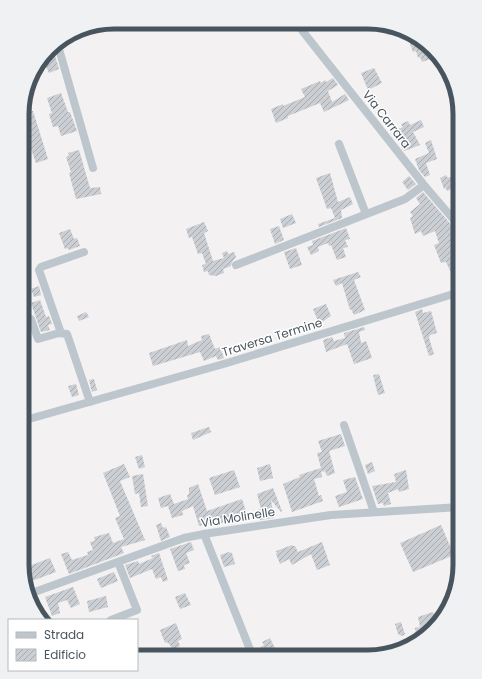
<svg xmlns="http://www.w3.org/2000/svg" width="482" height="679" font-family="Poppins,sans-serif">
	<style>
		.building { fill: url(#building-hatch) }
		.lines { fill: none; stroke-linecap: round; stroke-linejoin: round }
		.lane { stroke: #bdc6cd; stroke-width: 4 }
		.street { stroke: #bdc6cd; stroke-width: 8 }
		.labels { text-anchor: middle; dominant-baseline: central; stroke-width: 3; stroke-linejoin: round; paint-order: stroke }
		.street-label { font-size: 12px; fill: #49555e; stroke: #fff }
		.rim { fill: none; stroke: #49555e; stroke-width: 5 }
	</style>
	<defs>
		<pattern id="building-hatch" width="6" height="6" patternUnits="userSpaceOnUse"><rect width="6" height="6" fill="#cbced3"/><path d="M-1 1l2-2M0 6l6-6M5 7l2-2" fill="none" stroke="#a7aaae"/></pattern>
	</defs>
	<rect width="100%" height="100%" fill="#f3f1f1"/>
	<!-- building -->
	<path class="building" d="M 382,26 L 396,29 L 395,35 L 388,35 Z
		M 406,33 L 424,41 L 430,49 L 433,58 L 422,62 L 420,57 L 418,58 L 416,51 L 413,52 Z
		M 52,46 L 59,69 L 49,73 L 44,62 L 36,66 Z
		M 374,68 L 382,83 L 368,90 L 361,73 Z
		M 333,78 L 338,85 L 328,91 L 332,102 L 345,94 L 349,100 L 324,112 L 320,103 L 288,116 L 288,118 L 276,123 L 271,109 L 283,104 L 283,106 L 305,97 L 301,89 L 320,81 L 321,83 L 325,80 L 326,82 Z
		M 61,93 L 68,112 L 70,112 L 77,131 L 61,136 L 58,126 L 53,127 L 49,114 L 52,113 L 47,98 Z
		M 24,98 L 30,111 L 33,111 L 48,159 L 36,163 L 25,132 L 23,133 Z
		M 421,120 L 424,127 L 413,132 L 420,145 L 404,151 L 401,147 L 403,146 L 396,130 L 403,127 L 401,124 L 408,121 L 410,125 Z
		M 431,140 L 437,159 L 426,163 L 430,175 L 425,177 L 419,170 L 415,159 L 429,153 L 425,143 Z
		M 79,150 L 90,188 L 100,187 L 101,194 L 76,199 L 69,173 L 71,172 L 66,157 L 69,155 L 68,153 Z
		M 330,173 L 338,202 L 350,197 L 353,204 L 341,210 L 342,218 L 319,227 L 318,224 L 335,218 L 331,208 L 327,209 L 316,178 Z
		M 446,175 L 448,178 L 454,175 L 459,186 L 447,191 L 446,188 L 444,189 L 440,178 Z
		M 409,176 L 416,184 L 408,190 L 402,182 Z
		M 423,192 L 453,227 L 456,235 L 458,235 L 460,240 L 460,272 L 452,275 L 446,262 L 441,263 L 434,245 L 439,243 L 435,231 L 423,236 L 421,231 L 415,234 L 410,218 L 413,216 L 410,212 L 420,204 L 416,198 Z
		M 292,214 L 296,223 L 283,228 L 280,219 Z
		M 204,222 L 208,231 L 204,233 L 213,261 L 224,258 L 222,253 L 227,251 L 228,254 L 234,252 L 236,257 L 232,262 L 231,266 L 223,269 L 224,273 L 216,276 L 209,275 L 208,271 L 204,272 L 202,265 L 206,264 L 202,253 L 198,254 L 192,237 L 189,238 L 186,229 Z
		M 279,226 L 284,240 L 275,244 L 270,229 Z
		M 346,228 L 350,239 L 345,240 L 348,247 L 343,248 L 346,257 L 337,260 L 331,245 L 329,246 L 328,243 L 318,247 L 319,251 L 311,255 L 307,247 L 313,245 L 312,241 Z
		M 70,229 L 74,239 L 77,238 L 80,246 L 69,250 L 68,248 L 65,249 L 59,233 Z
		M 296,248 L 302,265 L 290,269 L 284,252 Z
		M 358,272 L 361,277 L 354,280 L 365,310 L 354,315 L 351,309 L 350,310 L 342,283 L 336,286 L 333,280 Z
		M 39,286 L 41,295 L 34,297 L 31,289 Z
		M 40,300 L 46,317 L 49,316 L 52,324 L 48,325 L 50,330 L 41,332 L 31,303 Z
		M 326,304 L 331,316 L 322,322 L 321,320 L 318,321 L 313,309 Z
		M 422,309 L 423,313 L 431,311 L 437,333 L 430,335 L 429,338 L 434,354 L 429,356 L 415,312 Z
		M 86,312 L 89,317 L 79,321 L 77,316 Z
		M 364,327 L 365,330 L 359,332 L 361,343 L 366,341 L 372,358 L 354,364 L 347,344 L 326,352 L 323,340 L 332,337 L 334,341 L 345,338 L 344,333 Z
		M 209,334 L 215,349 L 220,347 L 224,358 L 218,360 L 216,356 L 204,361 L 200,352 L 153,366 L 149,353 L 187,340 L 188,346 L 202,340 L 201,336 Z
		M 379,374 L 385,393 L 378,395 L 373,375 Z
		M 94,379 L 97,390 L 92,392 L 89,380 Z
		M 76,384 L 79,395 L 72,397 L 68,386 Z
		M 209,427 L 211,432 L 193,440 L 191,433 Z
		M 341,434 L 345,446 L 329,451 L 335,473 L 327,476 L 325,471 L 322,472 L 321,470 L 322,477 L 314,479 L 319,496 L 321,495 L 323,501 L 292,512 L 283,484 L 300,477 L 299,475 L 321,468 L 317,453 L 322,452 L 318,441 Z
		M 142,455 L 145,467 L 139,469 L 135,457 Z
		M 372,462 L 375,471 L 368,474 L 365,465 Z
		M 124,464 L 130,477 L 120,481 L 145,540 L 121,547 L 124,553 L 69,574 L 61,554 L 68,552 L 72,560 L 88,555 L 87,552 L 93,550 L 90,542 L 95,541 L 94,537 L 109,533 L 113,543 L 124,539 L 115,518 L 120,516 L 103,473 Z
		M 270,464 L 273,478 L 260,481 L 257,468 Z
		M 234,470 L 240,487 L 215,495 L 209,478 Z
		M 406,470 L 409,489 L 399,492 L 398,489 L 388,493 L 391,504 L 384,506 L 383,503 L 378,504 L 372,486 L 396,482 L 394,474 Z
		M 143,474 L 148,506 L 141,507 L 139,493 L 135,494 L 132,476 Z
		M 355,477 L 363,499 L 339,507 L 335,496 L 347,492 L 343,480 Z
		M 198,484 L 207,511 L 242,499 L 247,514 L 221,523 L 218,516 L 209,519 L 210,523 L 199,526 L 193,506 L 182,511 L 183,515 L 172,518 L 168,506 L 161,508 L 158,498 L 170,494 L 174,504 L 188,499 L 187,495 L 189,494 L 189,488 Z
		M 273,488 L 282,511 L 281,512 L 271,500 L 274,518 L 260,520 L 258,510 L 261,509 L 257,494 Z
		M 460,513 L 460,530 L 453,514 Z
		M 161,523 L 163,528 L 166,527 L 170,537 L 161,541 L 156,525 Z
		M 441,525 L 454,555 L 413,572 L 400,543 Z
		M 191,542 L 194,550 L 186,553 L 190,563 L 184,565 L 185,569 L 178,571 L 170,549 Z
		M 322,542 L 330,565 L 317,570 L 311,554 L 292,565 L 289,559 L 280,564 L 276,554 L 277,553 L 276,551 L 292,545 L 293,546 L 295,546 L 298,552 Z
		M 229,552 L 232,553 L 235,564 L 224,567 L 220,555 Z
		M 159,553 L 168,580 L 163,582 L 161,577 L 156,579 L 152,569 L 130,578 L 125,565 L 138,561 L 139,564 L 153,558 L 151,556 Z
		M 50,558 L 56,572 L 29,582 L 24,568 Z
		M 114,572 L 118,581 L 101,588 L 97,579 Z
		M 73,587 L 80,604 L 71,608 L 67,600 L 58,603 L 60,613 L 52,616 L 45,597 Z
		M 185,593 L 191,605 L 180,609 L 175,597 Z
		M 106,596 L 108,607 L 89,612 L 87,601 Z
		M 433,612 L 437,622 L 417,641 L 415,628 L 420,627 L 418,617 Z
		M 401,622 L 405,634 L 402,636 L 398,634 L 395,624 Z
		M 176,623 L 182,639 L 178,641 L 180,646 L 173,650 L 170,645 L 167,642 L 165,643 L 160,630 Z
		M 270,638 L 276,650 L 263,656 L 259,648 L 264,645 L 262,642 Z"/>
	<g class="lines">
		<!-- lane -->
		<path class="lane" d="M 449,71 L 452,79"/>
		<!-- street -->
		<path class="street" d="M 297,24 L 424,185 L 460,227
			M 57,42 L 93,168
			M 339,144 L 366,214
			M 236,265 L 405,199 L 424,185
			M 22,321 L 31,319 L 38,339 L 59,333 L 67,334 L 90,402
			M 61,333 L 39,270 L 41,267 L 84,252
			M 22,421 L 227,363 L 460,292
			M 344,425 L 374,512
			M 204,534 L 253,657
			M 29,594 L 184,538 L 204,534 L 331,515 L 460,507
			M 111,620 L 137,610 L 118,562"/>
	</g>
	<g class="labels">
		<!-- street labels -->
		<g class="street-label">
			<text transform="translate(387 119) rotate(52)">Via Carrara</text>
			<text transform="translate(272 337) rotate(-17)">Traversa Termine</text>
			<text transform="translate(238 517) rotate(-9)">Via Molinelle</text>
		</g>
	</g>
	<!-- crop -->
	<path d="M0 0H482V679H0ZM114 29H368A85 85 0 0 1 453 114V565A85 85 0 0 1 368 650H114A85 85 0 0 1 29 565V114A85 85 0 0 1 114 29Z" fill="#f0f1f2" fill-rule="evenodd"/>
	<path class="rim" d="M114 29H368A85 85 0 0 1 453 114V565A85 85 0 0 1 368 650H114A85 85 0 0 1 29 565V114A85 85 0 0 1 114 29Z"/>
	<!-- legend -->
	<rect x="8" y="619" width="130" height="52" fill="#ffffff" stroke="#b6bbbf"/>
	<rect x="16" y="632" width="20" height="6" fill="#bdc6cd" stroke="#b6bbbf"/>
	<text x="44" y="639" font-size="12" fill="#49555e">Strada</text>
	<rect x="16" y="649" width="20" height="12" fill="url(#building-hatch)" stroke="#b6bbbf"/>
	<text x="44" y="659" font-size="12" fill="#49555e">Edificio</text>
</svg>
